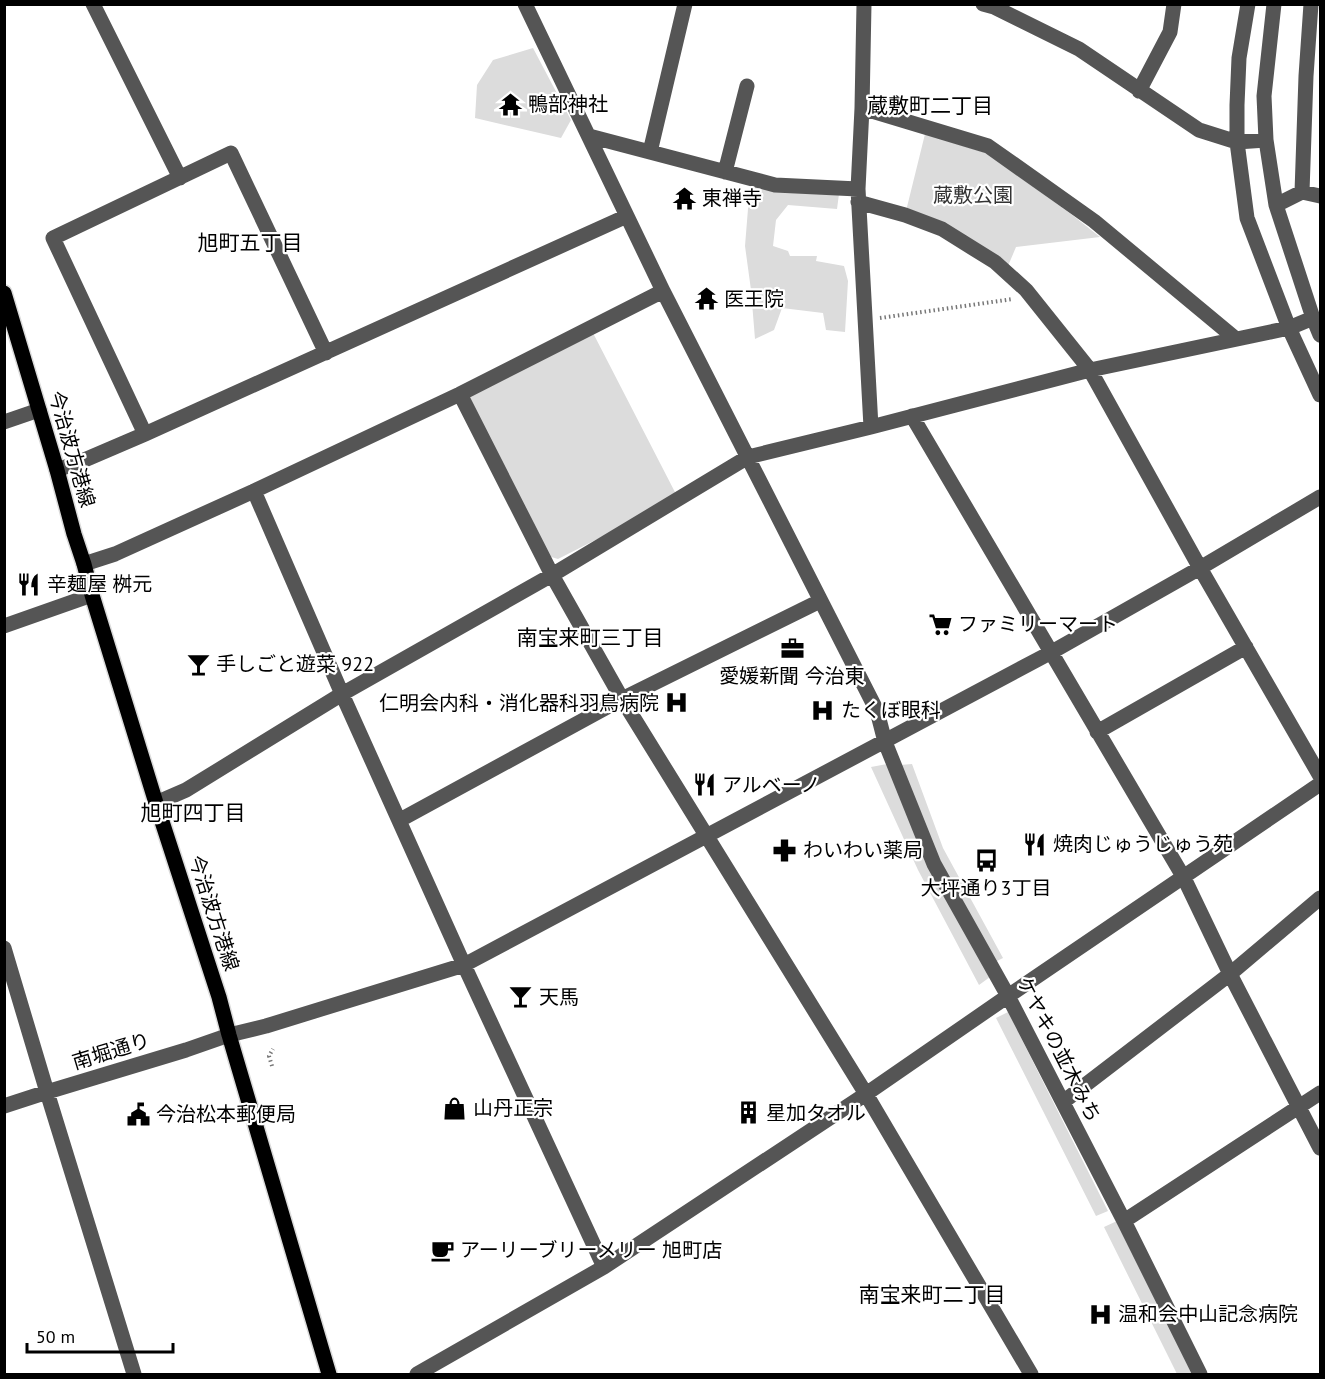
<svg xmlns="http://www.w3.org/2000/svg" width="1325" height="1379" font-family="'PT Sans','Noto Sans JP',sans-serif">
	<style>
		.green { fill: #dcdcdc }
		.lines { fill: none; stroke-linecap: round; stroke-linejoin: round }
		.major-casing { stroke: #dbdbdb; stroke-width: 18 }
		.path { stroke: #777; stroke-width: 4; stroke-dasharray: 1.5 3; stroke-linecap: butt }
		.minor { stroke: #555; stroke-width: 15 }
		.major { stroke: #000; stroke-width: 15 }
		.labels { text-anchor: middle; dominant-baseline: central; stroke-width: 4.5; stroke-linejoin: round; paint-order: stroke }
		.poi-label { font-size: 20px; fill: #000; stroke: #fff; text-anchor: start }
		.park-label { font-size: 20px; fill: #333; stroke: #fff }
		.street-label { font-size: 20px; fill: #000; stroke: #fff }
		.neighbourhood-label { font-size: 21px; fill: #000; stroke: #fff }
	</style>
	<rect width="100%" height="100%" fill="#fff"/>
	<!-- green -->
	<path class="green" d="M 533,48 L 571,120 L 561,138 L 475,118 L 477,85 L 493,60 Z
		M 925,134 L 986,153 L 1071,214 L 1100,237 L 1016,247 L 1008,266 L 906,211 Z
		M 750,184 L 839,194 L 837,209 L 788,205 L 776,220 L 773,246 L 788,251 L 790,256 L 817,256 L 816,261 L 844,266 L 848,281 L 845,332 L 826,330 L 823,313 L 782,308 L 774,330 L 755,339 L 751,290 L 745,246 Z
		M 592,331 L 678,498 L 558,559 L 548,556 L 466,395 Z
		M 887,764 L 990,977 L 979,985 L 918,870 L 871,767 Z
		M 912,764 L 943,848 L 1003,958 L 995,962 L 934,850 L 900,765 Z
		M 1008,1012 L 1108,1211 L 1096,1216 L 996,1018 Z
		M 1117,1221 L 1192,1374 L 1177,1374 L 1104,1227 Z"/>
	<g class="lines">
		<defs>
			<path id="major" d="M 4,293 L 57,470 L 74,534 L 84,564 L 92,595 L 156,803 L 219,997 L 229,1035 L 329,1374"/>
		</defs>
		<!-- major casing -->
		<use href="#major" class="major-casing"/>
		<!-- path -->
		<path class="path" d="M 880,318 L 1013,299
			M 272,1066 L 269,1056 L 273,1049"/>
		<!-- minor -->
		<path class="minor" d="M 93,4 L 180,178
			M 525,4 L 663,291 L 877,711 L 885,742 L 934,864 L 1008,996 L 1124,1221 L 1200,1374
			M 864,4 L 862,108 L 858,189 L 871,427
			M 983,4 L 994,7 L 1079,49 L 1199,130 L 1237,142 L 1266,140
			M 1248,4 L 1239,58 L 1237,105 L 1237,142 L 1247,218 L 1289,328 L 1320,395
			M 1274,4 L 1264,96 L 1266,140 L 1276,205 L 1313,318 L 1320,335
			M 1139,91 L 1170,32 L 1174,4
			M 862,108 L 988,146 L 1094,221 L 1236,339
			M 589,136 L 775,185 L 858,189
			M 650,152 L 685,4
			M 725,172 L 747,86
			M 1302,192 L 1306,76 L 1311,4
			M 858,202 L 905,215 L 942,229 L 995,262 L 1026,290 L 1090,370 L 1200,568 L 1320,776
			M 1276,205 L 1302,192 L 1320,196
			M 460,394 L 552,575 L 622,699 L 866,1094 L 1031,1374
			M 912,416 L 1184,878 L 1230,974 L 1320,1148
			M 4,422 L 39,410
			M 145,434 L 53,238 L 231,153 L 326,353
			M 57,470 L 82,461 L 145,434 L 627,216
			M 254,491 L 342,694 L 464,965 L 604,1267
			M 84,564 L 115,554 L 254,491 L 460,394 L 663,291
			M 4,626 L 92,595
			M 1097,732 L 1246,647
			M 156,803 L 186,790 L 342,694 L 552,575 L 748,457 L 871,427 L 1090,370 L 1289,328 L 1313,318
			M 400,820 L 622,699 L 820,601
			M 4,948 L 47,1092 L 134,1374
			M 1063,1102 L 1230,974 L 1320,898
			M 4,1106 L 47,1092 L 186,1050 L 229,1035 L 266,1026 L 464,965 L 1050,653 L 1200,568 L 1320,497
			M 1124,1221 L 1320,1093
			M 417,1374 L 604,1267 L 866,1094 L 1008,996 L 1320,784"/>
		<!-- major -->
		<use href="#major" class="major"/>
	</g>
	<!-- icons -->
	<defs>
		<symbol id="temple-bare" viewBox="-9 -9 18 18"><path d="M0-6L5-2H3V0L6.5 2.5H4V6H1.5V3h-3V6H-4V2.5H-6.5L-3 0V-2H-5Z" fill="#000" stroke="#fff" stroke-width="2.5" paint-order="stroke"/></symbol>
		<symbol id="restaurant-bare" viewBox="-9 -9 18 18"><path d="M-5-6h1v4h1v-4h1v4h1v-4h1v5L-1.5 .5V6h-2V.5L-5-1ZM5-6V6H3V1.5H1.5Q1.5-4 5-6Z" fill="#000" stroke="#fff" stroke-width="2.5" paint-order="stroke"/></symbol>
		<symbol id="supermarket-bare" viewBox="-9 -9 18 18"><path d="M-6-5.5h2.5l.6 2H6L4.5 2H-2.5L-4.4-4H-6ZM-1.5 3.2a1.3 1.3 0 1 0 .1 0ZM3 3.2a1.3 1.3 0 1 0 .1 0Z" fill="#000" stroke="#fff" stroke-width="2.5" paint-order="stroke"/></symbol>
		<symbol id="office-bare" viewBox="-9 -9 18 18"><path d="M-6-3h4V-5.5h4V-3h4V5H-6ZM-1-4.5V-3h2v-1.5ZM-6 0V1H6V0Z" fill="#000" stroke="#fff" stroke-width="2.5" paint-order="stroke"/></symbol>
		<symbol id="bar-bare" viewBox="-9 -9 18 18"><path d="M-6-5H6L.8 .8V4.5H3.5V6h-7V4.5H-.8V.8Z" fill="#000" stroke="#fff" stroke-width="2.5" paint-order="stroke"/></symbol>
		<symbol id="hospital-bare" viewBox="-9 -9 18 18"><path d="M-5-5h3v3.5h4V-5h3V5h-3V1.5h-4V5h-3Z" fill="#000" stroke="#fff" stroke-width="2.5" paint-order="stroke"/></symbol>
		<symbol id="pharmacy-bare" viewBox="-9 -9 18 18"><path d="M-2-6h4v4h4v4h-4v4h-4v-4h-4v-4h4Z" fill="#000" stroke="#fff" stroke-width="2.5" paint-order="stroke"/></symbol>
		<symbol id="bus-bare" viewBox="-9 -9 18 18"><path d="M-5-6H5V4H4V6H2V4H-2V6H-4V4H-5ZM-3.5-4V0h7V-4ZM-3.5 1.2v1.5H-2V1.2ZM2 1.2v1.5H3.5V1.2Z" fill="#000" stroke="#fff" stroke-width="2.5" paint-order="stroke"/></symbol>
		<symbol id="shop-bare" viewBox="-9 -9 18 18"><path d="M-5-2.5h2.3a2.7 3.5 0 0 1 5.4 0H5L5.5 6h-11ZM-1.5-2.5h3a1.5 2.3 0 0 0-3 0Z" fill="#000" stroke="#fff" stroke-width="2.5" paint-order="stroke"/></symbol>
		<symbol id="building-bare" viewBox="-9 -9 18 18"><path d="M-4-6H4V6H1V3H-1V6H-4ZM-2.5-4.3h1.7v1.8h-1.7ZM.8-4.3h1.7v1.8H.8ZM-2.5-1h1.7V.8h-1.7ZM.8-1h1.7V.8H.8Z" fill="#000" stroke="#fff" stroke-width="2.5" paint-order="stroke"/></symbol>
		<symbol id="civic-bare" viewBox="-9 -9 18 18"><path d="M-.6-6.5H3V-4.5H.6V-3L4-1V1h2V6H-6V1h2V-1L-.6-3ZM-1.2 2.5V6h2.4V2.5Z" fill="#000" stroke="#fff" stroke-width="2.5" paint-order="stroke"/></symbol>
		<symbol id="cafe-bare" viewBox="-9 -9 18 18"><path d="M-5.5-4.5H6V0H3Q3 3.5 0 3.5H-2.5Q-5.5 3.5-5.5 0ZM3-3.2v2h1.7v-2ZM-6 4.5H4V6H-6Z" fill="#000" stroke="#fff" stroke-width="2.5" paint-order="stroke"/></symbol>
	</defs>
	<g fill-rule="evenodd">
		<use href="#temple-bare" x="494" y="88" width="33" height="33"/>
		<use href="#temple-bare" x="668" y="182" width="33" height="33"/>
		<use href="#temple-bare" x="690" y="282" width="33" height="33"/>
		<use href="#restaurant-bare" x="12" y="568" width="33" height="33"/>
		<use href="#supermarket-bare" x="924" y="608" width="33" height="33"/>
		<use href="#office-bare" x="776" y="632" width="33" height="33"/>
		<use href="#bar-bare" x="182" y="648" width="33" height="33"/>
		<use href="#hospital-bare" x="660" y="686" width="33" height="33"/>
		<use href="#hospital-bare" x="806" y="694" width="33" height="33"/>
		<use href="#restaurant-bare" x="688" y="768" width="33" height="33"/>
		<use href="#restaurant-bare" x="1018" y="828" width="33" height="33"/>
		<use href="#pharmacy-bare" x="768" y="834" width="33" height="33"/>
		<use href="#bus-bare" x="970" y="844" width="33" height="33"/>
		<use href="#bar-bare" x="504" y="980" width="33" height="33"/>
		<use href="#shop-bare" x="438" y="1092" width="33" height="33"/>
		<use href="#building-bare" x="732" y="1096" width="33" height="33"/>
		<use href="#civic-bare" x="122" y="1098" width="33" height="33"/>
		<use href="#cafe-bare" x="426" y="1234" width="33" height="33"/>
		<use href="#hospital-bare" x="1084" y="1298" width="33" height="33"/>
	</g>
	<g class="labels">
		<!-- poi labels -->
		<g class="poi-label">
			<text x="528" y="104">鴨部神社</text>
			<text x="702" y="198">東禅寺</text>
			<text x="724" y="299">医王院</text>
			<text x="47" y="584">辛麺屋 桝元</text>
			<text x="958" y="624">ファミリーマート</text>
			<text x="216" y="664">手しごと遊菜 922</text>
			<text x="792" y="676" text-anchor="middle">愛媛新聞 今治東</text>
			<text x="659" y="703" text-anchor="end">仁明会内科・消化器科羽鳥病院</text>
			<text x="841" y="710">たくぼ眼科</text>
			<text x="722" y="785">アルベーノ</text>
			<text x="1053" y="844">焼肉じゅうじゅう苑</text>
			<text x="803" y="850">わいわい薬局</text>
			<text x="986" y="888" text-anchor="middle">大坪通り3丁目</text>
			<text x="539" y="997">天馬</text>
			<text x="473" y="1108">山丹正宗</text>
			<text x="766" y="1113">星加タオル</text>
			<text x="156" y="1114">今治松本郵便局</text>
			<text x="460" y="1250">アーリーブリーメリー 旭町店</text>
			<text x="1118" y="1314">温和会中山記念病院</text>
		</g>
		<!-- park labels -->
		<g class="park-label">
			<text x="973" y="195">蔵敷公園</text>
		</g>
		<!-- street labels -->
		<g class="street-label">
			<text transform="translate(72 449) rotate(74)">今治波方港線</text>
			<text transform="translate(214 913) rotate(72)">今治波方港線</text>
			<text transform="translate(1059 1049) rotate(63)">ケヤキの並木みち</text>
			<text transform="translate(111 1051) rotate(-17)">南堀通り</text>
		</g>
		<!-- neighbourhood labels -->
		<g class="neighbourhood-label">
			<text x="930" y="105">蔵敷町二丁目</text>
			<text x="250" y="242">旭町五丁目</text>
			<text x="590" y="637">南宝来町三丁目</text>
			<text x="193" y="812">旭町四丁目</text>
			<text x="932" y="1294">南宝来町二丁目</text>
		</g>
	</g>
	<!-- border -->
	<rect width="1325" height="1379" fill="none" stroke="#000000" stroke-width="12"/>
	<!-- scale -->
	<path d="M27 1343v9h146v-9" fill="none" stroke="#000000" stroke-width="3"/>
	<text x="36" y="1343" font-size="18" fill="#000000" stroke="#ffffff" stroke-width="4.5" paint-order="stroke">50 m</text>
</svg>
